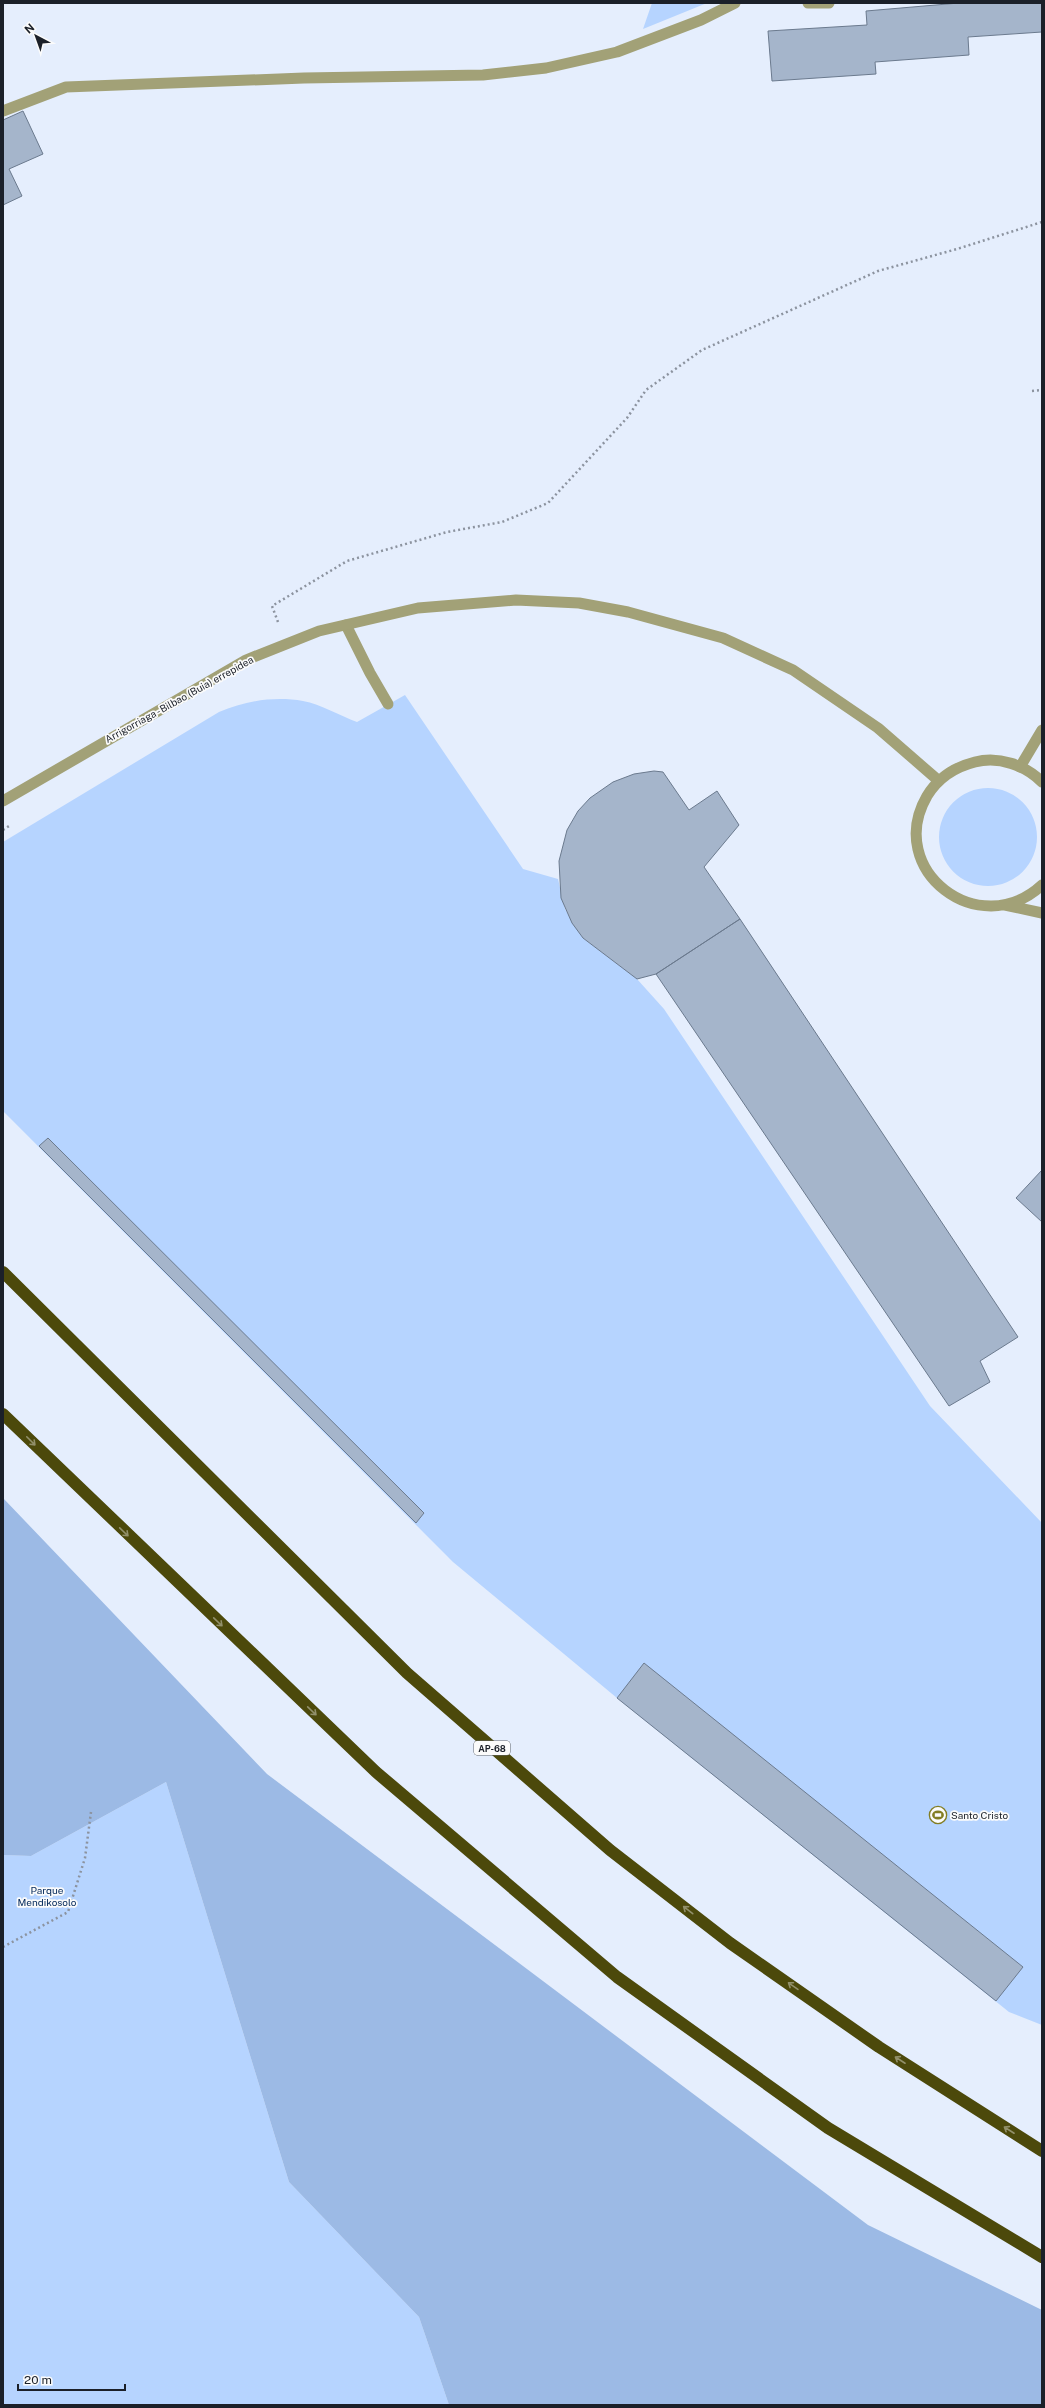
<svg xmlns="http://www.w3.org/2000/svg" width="1045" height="2408" font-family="'Public Sans',sans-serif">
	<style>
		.green { fill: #b6d4ff }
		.forest { fill: #9cbae5 }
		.building { fill: #a5b5cb; stroke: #6b7a8e }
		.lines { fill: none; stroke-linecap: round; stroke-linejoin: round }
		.path { stroke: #8c939f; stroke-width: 2.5; stroke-dasharray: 2 3; stroke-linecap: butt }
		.service { stroke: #a2a177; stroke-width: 11 }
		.minor { stroke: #a2a177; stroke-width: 11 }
		.tertiary { stroke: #a2a177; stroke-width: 11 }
		.motorway { stroke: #4c490b; stroke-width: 12 }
		.oneway { stroke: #92906b }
		.labels { text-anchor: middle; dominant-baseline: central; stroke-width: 3.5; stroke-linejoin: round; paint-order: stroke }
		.shield { fill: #fbfbfb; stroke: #5e6268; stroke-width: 1 }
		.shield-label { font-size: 9px; font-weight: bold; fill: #1b2029 }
		.street-label { font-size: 10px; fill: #1b2029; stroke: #fbfbfb }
		.poi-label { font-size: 10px; fill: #1b2029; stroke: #fbfbfb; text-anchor: start }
		.park-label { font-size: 10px; fill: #002759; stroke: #fbfbfb }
	</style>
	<rect width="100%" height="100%" fill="#e5eefd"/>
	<!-- green -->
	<path class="green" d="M 652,3 L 707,3 L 643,29 Z
		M 405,695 L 523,869 L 558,879 L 565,909 L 583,938 L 637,979 L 664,1009 L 930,1406 L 1042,1523 L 1042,2025 L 1009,2012 L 617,1698 L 453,1562 L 3,1111 L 3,842 L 219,712 C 245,701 274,696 303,701 C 321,704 340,716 357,722 Z
		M939 837a49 49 0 1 1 98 0a49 49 0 1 1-98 0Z
		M 166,1782 L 289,2182 L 419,2317 L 449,2405 L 3,2405 L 3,1855 L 31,1856 Z"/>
	<!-- forest -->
	<path class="forest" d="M 3,1498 L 267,1774 L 868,2225 L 1042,2310 L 1042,2405 L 449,2405 L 419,2317 L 289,2182 L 166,1782 L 31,1856 L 3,1855 Z"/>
	<!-- building -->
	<path class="building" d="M 959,3 L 1042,3 L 1042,32 L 968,37 L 969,55 L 875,62 L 876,74 L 772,81 L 768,31 L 867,25 L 866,11 Z
		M 23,111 L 43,154 L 9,169 L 22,196 L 3,205 L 3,120 Z
		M 654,771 L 663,772 L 689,810 L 717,791 L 739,825 L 704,867 L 740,919 L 656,974 L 637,979 L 583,938 L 572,923 L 561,898 L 559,861 L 567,830 L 578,811 L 590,798 L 613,782 L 634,774 Z
		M 740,919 L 1018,1337 L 980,1361 L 990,1382 L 949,1406 L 656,974 Z
		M 48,1138 L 424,1513 L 416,1523 L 39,1146 Z
		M 1042,1170 L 1042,1222 L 1016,1198 Z
		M 644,1663 L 1023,1967 L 996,2001 L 617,1698 Z"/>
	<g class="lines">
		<!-- path -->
		<path class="path" d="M 1032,391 L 1042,390
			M 278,622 L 272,606 L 347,561 L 447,532 L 502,522 L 548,503 L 627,418 L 646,390 L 702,350 L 878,271 L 957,249 L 1042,222
			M 3,830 L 9,826
			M 3,1947 L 68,1912 L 85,1858 L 91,1812"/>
		<!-- service -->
		<path class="service" d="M 346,625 L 370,673 L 388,704"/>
		<!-- minor -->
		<path class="minor" d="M 808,3 L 829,3
			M 3,111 L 66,87 L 304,78 L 483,75 L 546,68 L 617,52 L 701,20 L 735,3
			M 1020,767 L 1042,730"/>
		<!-- tertiary -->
		<path class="tertiary" d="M 1042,782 C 1025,765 999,756 975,762 C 955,767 938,778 927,796 C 884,870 979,943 1042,885
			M 3,801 L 246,660 L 319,631 L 418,608 L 516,600 L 579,603 L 628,612 L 723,638 L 793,670 L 878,728 L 939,781
			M 1005,905 L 1042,913"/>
		<!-- motorway -->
		<path class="motorway" d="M 3,1272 L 407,1673 L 610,1850 L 730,1943 L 879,2047 L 1042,2151
			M 3,1414 L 376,1772 L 617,1977 L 828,2128 L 1042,2257"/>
	</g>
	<!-- one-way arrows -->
	<defs><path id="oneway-shaft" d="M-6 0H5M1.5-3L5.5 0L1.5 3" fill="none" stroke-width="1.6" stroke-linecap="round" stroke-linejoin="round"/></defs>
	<g class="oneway">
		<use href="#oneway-shaft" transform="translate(31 1441) rotate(45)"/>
		<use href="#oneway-shaft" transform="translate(124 1532) rotate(44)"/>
		<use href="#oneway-shaft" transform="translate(218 1622) rotate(44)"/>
		<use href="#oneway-shaft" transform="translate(312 1711) rotate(44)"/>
		<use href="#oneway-shaft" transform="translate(688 1910) rotate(-142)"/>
		<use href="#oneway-shaft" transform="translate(793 1986) rotate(-145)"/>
		<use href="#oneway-shaft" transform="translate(900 2060) rotate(-147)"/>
		<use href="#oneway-shaft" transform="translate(1009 2130) rotate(-147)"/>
	</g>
	<!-- icons -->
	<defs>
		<symbol id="stadium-ring" viewBox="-11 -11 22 22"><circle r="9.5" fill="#fbfbfb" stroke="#827d24" stroke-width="1.5"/><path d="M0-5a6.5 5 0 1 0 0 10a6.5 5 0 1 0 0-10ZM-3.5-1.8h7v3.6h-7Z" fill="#827d24"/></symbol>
	</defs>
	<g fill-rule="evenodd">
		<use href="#stadium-ring" x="928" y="1805" width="20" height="20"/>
	</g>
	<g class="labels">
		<!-- shield labels -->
		<rect class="shield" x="474" y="1741" width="36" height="14" rx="3"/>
		<g class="shield-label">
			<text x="492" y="1748">AP-68</text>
		</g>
		<!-- street labels -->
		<g class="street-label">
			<text transform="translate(179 699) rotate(-29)">Arrigorriaga - Bilbao (Buia) errepidea</text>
		</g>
		<!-- poi labels -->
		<g class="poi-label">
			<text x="951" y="1815">Santo Cristo</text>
		</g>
		<!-- park labels -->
		<g class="park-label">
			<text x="47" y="1890">Parque<tspan x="47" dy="12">Mendikosolo</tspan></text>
		</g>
	</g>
	<!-- border -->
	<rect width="1045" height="2408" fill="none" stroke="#1b2029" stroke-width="8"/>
	<!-- north arrow -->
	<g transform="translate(36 36) rotate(319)" stroke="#fbfbfb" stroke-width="3" paint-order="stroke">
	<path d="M0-3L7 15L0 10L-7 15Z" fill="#1b2029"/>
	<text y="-6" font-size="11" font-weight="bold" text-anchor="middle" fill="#1b2029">N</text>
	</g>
	<!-- scale -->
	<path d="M18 2384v6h107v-6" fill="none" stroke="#1b2029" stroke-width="2"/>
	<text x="24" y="2384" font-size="12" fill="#1b2029" stroke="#fbfbfb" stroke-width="3" paint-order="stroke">20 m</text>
</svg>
